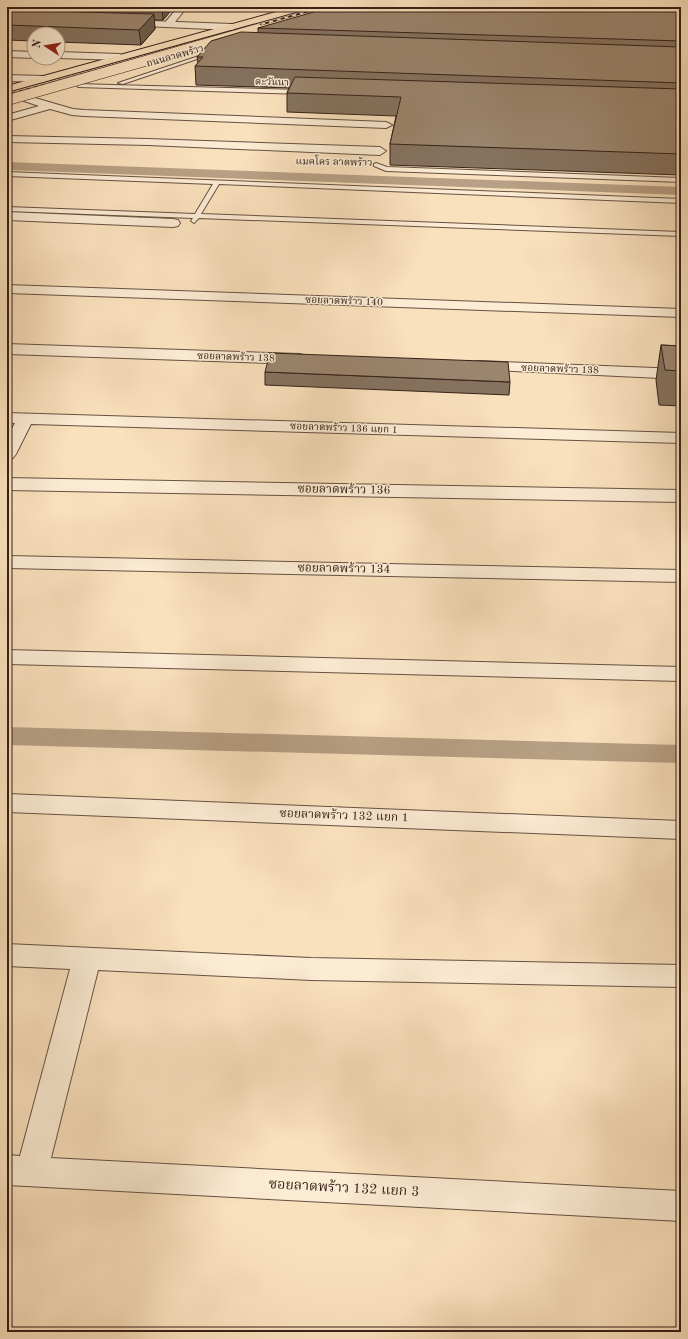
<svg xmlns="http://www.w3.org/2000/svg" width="688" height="1339" font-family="'Old Standard TT','Noto Serif Thai',serif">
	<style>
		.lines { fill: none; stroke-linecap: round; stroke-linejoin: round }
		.canal { fill: #b7a085; fill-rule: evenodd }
		.service-casing { stroke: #665142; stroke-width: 2 }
		.minor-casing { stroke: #665142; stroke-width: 2 }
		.tertiary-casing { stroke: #665142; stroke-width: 2 }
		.primary-casing { stroke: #352119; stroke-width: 2 }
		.service { fill: #fcecd4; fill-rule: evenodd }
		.minor { fill: #fcecd4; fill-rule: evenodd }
		.tertiary { fill: #fcecd4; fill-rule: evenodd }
		.primary { fill: #fae1bd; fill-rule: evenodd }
		.rail-casing { stroke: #352119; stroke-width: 2 }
		.rail { stroke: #fcecd4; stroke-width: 1.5; stroke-dasharray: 4; stroke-linecap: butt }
		.primary-bridge-casing { stroke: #352119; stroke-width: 11; stroke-linecap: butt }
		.primary-bridge { stroke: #fae1bd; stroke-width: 10 }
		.wall { fill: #85725f; stroke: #352119 }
		.shaded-wall { fill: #6c5d4d; stroke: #352119 }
		.building { fill: #9b856e; stroke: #352119 }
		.labels { text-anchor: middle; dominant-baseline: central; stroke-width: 3; stroke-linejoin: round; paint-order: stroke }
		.far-street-label { font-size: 10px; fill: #352119; stroke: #fcecd4 }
		.street-label { font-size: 12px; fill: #352119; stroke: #fcecd4 }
		.near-street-label { font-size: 14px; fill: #352119; stroke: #fcecd4 }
	</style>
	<rect width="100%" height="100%" fill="#fae1bd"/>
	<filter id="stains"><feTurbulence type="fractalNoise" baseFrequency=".005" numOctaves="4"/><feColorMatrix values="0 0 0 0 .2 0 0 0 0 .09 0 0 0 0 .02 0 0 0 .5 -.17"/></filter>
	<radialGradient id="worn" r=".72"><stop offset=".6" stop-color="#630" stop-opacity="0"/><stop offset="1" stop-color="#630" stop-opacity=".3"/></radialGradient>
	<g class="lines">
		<!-- canal -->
		<path class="canal" d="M 7,162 L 681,187 L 681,195 L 7,170 Z
			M 7,727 L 681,745 L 681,763 L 7,745 Z"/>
		<defs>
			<path id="service" d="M 202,55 L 206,56 L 123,84 L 118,83 Z
				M 76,84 L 303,90 L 306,92 L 303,94 L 78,87 Z
				M 376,163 L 387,167 L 681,178 L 681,182 L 386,171 L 374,166 L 374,164 Z
				M 7,172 L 681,199 L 681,203 L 219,184 L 201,214 L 681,232 L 681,236 L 199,218 L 194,223 L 191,221 L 193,218 L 7,211 L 7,207 L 195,214 L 213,184 L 7,176 Z"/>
			<path id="minor" d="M 178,7 L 187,7 L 171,27 L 165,27 L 163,25 Z
				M 7,51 L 34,52 L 34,58 L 7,57 Z
				M 58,52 L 120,54 L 125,57 L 120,60 L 58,58 Z
				M 7,75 L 43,76 L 48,79 L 43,82 L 7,81 Z
				M 28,96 L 73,109 L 84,110 L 386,122 L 392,125 L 386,128 L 84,116 L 72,115 L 50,109 L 7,121 L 7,115 L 39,106 L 24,101 L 23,99 Z
				M 7,136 L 148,139 L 380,147 L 386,151 L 380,155 L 148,145 L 7,142 Z
				M 7,212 L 173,219 L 178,220 L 180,223 L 178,226 L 173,227 L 7,220 Z
				M 7,285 L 681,309 L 681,317 L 7,293 Z
				M 7,344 L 300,354 L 306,356 L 308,359 L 306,362 L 300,364 L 7,354 Z
				M 478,361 L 681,369 L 681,379 L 472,369 L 470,366 L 472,363 Z
				M 7,413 L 681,433 L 681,443 L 31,424 L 16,454 L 13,458 L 7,459 L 7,437 L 15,423 L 7,423 Z
				M 7,478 L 681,490 L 681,502 L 7,490 Z
				M 7,556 L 681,570 L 681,582 L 7,568 Z
				M 7,650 L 681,667 L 681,681 L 7,664 Z
				M 7,794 L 681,821 L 681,839 L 7,812 Z
				M 7,944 L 311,958 L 681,965 L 681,987 L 311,980 L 98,970 L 51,1158 L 681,1191 L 681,1221 L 7,1185 L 7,1155 L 20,1156 L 70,969 L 7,966 Z"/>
			<path id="tertiary" d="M 124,20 L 232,24 L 237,27 L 232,30 L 121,25 L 119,23 Z"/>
			<path id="primary" d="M 294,7 L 308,7 L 307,9 L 7,92 L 7,86 Z"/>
		</defs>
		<!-- service casing -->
		<use href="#service" class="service-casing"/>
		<!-- minor casing -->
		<use href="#minor" class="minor-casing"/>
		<!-- tertiary casing -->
		<use href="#tertiary" class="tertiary-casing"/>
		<!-- primary casing -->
		<use href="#primary" class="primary-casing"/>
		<!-- service -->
		<use href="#service" class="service"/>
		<!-- minor -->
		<use href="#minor" class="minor"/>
		<!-- tertiary -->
		<use href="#tertiary" class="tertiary"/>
		<!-- primary -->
		<use href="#primary" class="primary"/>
		<defs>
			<path id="rail" d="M 7,95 L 324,7"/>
		</defs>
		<!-- rail casing -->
		<use href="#rail" class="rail-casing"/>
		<!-- rail -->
		<use href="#rail" class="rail"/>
		<defs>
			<path id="primary-bridge" d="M 8,100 L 258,29"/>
		</defs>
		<!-- primary-bridge casing -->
		<use href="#primary-bridge" class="primary-bridge-casing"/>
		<!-- primary-bridge -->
		<use href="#primary-bridge" class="primary-bridge"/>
	</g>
	<!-- wall -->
	<path class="wall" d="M 16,7 L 174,7 L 163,20 L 154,20 L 155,29 L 141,45 L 58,42 L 58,34 L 34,34 L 34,41 L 7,40 L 7,10 L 16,10 Z
		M 220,7 L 321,7 L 319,10 Z
		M 681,7 L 681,175 L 390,165 L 390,144 L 396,116 L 287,112 L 287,93 L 289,88 L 196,85 L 195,66 L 198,63 L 197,57 L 258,33 L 258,28 Z
		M 661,345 L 681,346 L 681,406 L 659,405 L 656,380 Z
		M 265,372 L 510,382 L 509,395 L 265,385 Z"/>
	<!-- shaded-wall -->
	<path class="shaded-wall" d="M 163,7 L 174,7 L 163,20 L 162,9 Z
		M 154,14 L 155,29 L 141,45 L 139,30 Z"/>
	<!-- building -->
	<path class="building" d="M 110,7 L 163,7 L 162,9 Z
		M 331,7 L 681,7 L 681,41 L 258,28 Z
		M 7,10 L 154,14 L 139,30 L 7,25 Z
		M 241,32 L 681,47 L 681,83 L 195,66 L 203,57 L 197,57 L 211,41 Z
		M 295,77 L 681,89 L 681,154 L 390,144 L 401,97 L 287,93 Z
		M 661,345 L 681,346 L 681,371 L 665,370 Z
		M 270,353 L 508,362 L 510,382 L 265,372 Z"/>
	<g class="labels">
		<!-- far-street labels -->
		<g class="far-street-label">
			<text transform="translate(175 56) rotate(-16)">ถนนลาดพร้าว</text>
			<text transform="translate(272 82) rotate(2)">ตะวันนา</text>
			<text transform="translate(334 162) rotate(1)">แมคโคร ลาดพร้าว</text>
			<text transform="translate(344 301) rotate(2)">ซอยลาดพร้าว 140</text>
			<text transform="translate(236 357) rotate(2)">ซอยลาดพร้าว 138</text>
			<text transform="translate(560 369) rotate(2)">ซอยลาดพร้าว 138</text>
			<text transform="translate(344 428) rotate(2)">ซอยลาดพร้าว 136 แยก 1</text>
		</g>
		<!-- street labels -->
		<g class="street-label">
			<text transform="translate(344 490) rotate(1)">ซอยลาดพร้าว 136</text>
			<text transform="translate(344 569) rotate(1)">ซอยลาดพร้าว 134</text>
			<text transform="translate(344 816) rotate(2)">ซอยลาดพร้าว 132 แยก 1</text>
		</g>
		<!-- near-street labels -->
		<g class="near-street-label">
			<text transform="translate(344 1188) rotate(3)">ซอยลาดพร้าว 132 แยก 3</text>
		</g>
	</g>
	<!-- margin -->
	<rect width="688" height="1339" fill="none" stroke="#fae1bd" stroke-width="24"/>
	<rect x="8" y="8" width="672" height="1323" fill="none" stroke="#352119" stroke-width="2"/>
	<rect x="12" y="12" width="664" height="1315" fill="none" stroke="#352119"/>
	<!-- north arrow -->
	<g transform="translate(46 46) rotate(282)"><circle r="19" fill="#fcecd4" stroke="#ac9b89"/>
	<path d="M0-3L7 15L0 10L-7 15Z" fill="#8f2418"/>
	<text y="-6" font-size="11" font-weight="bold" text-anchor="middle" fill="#352119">N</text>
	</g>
	<rect width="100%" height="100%" filter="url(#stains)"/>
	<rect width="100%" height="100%" fill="url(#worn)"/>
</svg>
